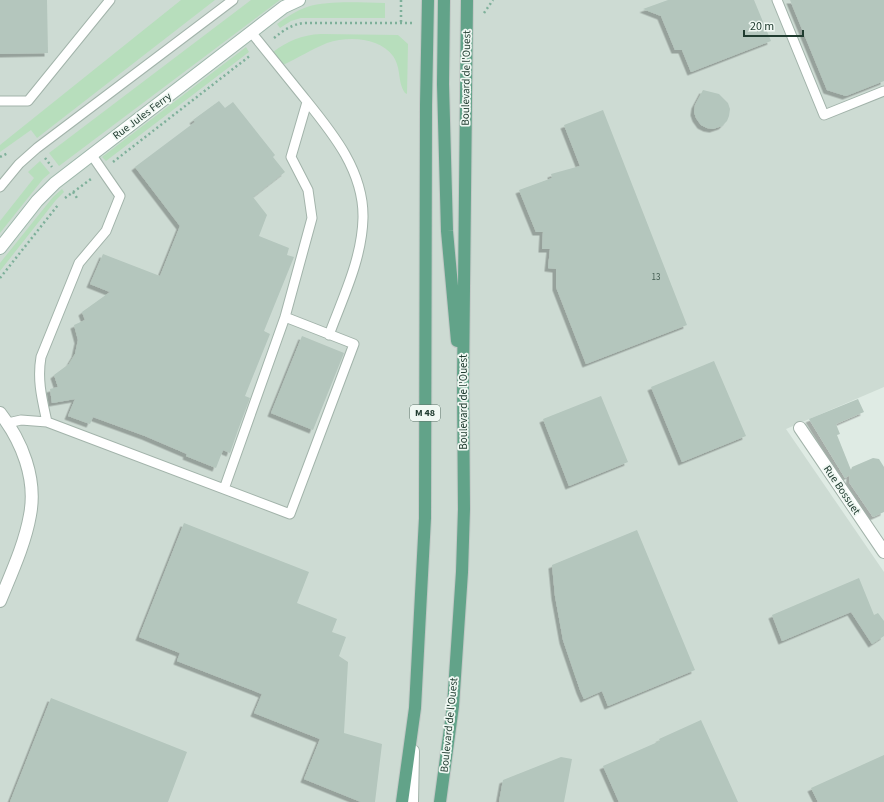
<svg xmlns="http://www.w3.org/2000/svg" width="884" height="802" font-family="'Source Sans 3',sans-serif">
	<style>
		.built { fill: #cddbd3 }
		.green { fill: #b7debc }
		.building { fill: #b4c6bd; filter: url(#shadow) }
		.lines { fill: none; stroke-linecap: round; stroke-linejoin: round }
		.service-casing { stroke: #a2b3aa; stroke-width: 11 }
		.minor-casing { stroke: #a2b3aa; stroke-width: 14 }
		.secondary-casing { stroke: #9eb7ab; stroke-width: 14 }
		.primary-casing { stroke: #c1c8c5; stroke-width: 14 }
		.path { stroke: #7eb09a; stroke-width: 2.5; stroke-dasharray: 2 3; stroke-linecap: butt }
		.service { stroke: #fff; stroke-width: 9 }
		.minor { stroke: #fff; stroke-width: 12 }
		.secondary { stroke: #fff; stroke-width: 12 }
		.primary { stroke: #62a389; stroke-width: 12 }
		.labels { text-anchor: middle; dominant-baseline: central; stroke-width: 3.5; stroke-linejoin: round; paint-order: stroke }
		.number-label { font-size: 9px; fill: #455e53 }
		.shield { fill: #f0f8f3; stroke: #5e746a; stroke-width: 1 }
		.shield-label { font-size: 10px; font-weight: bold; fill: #203c30 }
		.street-label { font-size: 11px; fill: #203c30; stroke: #f0f8f3 }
	</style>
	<defs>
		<filter id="shadow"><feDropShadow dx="-3.5" dy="3.5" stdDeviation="0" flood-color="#0004"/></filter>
	</defs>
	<rect width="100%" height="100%" fill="#dfebe4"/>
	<!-- built -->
	<path class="built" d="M 0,0 L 884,0 L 884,387 L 786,429 L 884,572 L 884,802 L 0,802 Z"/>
	<!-- green -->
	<path class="green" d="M 181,0 L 215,0 L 37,138 L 31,130 L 0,152 L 0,145 Z
		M 251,0 L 280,0 L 59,166 L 49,153 Z
		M 385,3 L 385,18 L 301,18 L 291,21 L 280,28 L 277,24 C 286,17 296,11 307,7 C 330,0 361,3 385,3 Z
		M 321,34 L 398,35 L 408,44 L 407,94 L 405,93 C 397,81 402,70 393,56 C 379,37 348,36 327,43 C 312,49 298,58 283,65 L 273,52 C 288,41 301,35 321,34 Z
		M 246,47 L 249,52 L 106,161 L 102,157 Z
		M 40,161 L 50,173 L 43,179 L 0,233 L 0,221 L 34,178 L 28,172 Z
		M 62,189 L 64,192 L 56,200 L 0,271 L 0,263 L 53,197 Z"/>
	<!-- building -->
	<path class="building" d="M 0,0 L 47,0 L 48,53 L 0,54 Z
		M 668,0 L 754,0 L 771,41 L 691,72 L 682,50 L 675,50 L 661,16 L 643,9 Z
		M 790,0 L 884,0 L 884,81 L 846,96 L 827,90 Z
		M 703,90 L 719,94 L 728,103 L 730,109 L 729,116 L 727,121 L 722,126 L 713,129 L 707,128 L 701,125 L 696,118 L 694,112 L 695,105 Z
		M 219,101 L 225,108 L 233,102 L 275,155 L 273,157 L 285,172 L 253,197 L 267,215 L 259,236 L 289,248 L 287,255 L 294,257 L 264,331 L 270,334 L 245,396 L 250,398 L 238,430 L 230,453 L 223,450 L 216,468 L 186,456 L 187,454 L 145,436 L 93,417 L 90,424 L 68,416 L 75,399 L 52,403 L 50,389 L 58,387 L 54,375 L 69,364 L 75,354 L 78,340 L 74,325 L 85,320 L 82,312 L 110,292 L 90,284 L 103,254 L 160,276 L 180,226 L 135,167 L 195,122 L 193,120 Z
		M 603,110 L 687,325 L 586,364 L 556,287 L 556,269 L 548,268 L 550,249 L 542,249 L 543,232 L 536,232 L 519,190 L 552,178 L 551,174 L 580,166 L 564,125 Z
		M 302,336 L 344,353 L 313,430 L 271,413 Z
		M 714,361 L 746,436 L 682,462 L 651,387 Z
		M 601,396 L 628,462 L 569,486 L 543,419 Z
		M 858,399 L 864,412 L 836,424 L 840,434 L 837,435 L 851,470 L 852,467 L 873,458 L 879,459 L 884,467 L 884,512 L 873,517 L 849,482 L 850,475 L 845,478 L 809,419 Z
		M 184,523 L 309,572 L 297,603 L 337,619 L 332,632 L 346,637 L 339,656 L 348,662 L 344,733 L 382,744 L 375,802 L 361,802 L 304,779 L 320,739 L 254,713 L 262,694 L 177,661 L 180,653 L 139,637 Z
		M 637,530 L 695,670 L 608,706 L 602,691 L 584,699 L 580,690 L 563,640 L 555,596 L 552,565 Z
		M 859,578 L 874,615 L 878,613 L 884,621 L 884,636 L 872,644 L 851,612 L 782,641 L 772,615 Z
		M 51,698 L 187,752 L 168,802 L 10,802 Z
		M 701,720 L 738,802 L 619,802 L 603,766 L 660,741 L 659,739 Z
		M 884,755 L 884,802 L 818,802 L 811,788 Z
		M 561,757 L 572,759 L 564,802 L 499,802 L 503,780 Z"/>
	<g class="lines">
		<defs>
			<path id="service" d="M 777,0 L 824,115 L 884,91
				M 251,32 C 268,53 284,73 301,94 C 330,130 364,169 363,218 C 362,259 343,297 329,335
				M 0,101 L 28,101 L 110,0
				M 0,187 L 19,164 L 37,148 L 233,0
				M 47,422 C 42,399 37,380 41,357 L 79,263 L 106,231 L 120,196 L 91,154
				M 8,423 L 21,420 L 47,422 L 290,514 L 354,344 L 285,317
				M 224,489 L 285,317 L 312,218 L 308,190 L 291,157 L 307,102"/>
			<path id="minor" d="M 0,413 C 22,441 37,479 30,515 C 25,544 11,574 0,601
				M 800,428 L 884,552
				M 412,802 L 413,751"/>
			<path id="secondary" d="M 0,248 L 37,201 L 55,183 L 271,17 L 284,7 L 299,0"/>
			<path id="primary" d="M 444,0 L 443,84 L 447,231 L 457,341
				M 402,802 L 415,708 L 425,518 L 426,105 L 428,0
				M 440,802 L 453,706 L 462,572 L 464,509 L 463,385 L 467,0"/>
		</defs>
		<!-- service casing -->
		<use href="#service" class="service-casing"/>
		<!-- minor casing -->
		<use href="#minor" class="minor-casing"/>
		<!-- secondary casing -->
		<use href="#secondary" class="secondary-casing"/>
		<!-- primary casing -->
		<use href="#primary" class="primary-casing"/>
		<!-- path -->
		<path class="path" d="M 401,0 L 401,23
			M 484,13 L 493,0
			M 274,38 C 284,30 292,24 305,23 L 413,23
			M 0,157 L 8,153
			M 45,158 L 52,167
			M 113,162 L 251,55
			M 73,192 L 77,198
			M 65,198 L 91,179
			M 0,278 L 58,205"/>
		<!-- service -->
		<use href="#service" class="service"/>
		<!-- minor -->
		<use href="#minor" class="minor"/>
		<!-- secondary -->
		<use href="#secondary" class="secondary"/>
		<!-- primary -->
		<use href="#primary" class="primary"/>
	</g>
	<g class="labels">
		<!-- number labels -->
		<g class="number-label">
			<text x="656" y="277">13</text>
		</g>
		<!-- shield labels -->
		<rect class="shield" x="410" y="405" width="30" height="16" rx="3"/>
		<g class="shield-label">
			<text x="425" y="413">M 48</text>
		</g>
		<!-- street labels -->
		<g class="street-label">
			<text transform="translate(466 78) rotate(-89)">Boulevard de l'Ouest</text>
			<text transform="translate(142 116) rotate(-37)">Rue Jules Ferry</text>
			<text transform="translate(463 402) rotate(-90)">Boulevard de l'Ouest</text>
			<text transform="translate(842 490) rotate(56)">Rue Bossuet</text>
			<text transform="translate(449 725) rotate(-84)">Boulevard de l'Ouest</text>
		</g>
	</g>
	<!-- scale -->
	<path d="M744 30v6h59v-6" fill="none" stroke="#203c30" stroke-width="2"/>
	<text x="750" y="30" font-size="12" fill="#203c30" stroke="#f0f8f3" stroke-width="3" paint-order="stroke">20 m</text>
</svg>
